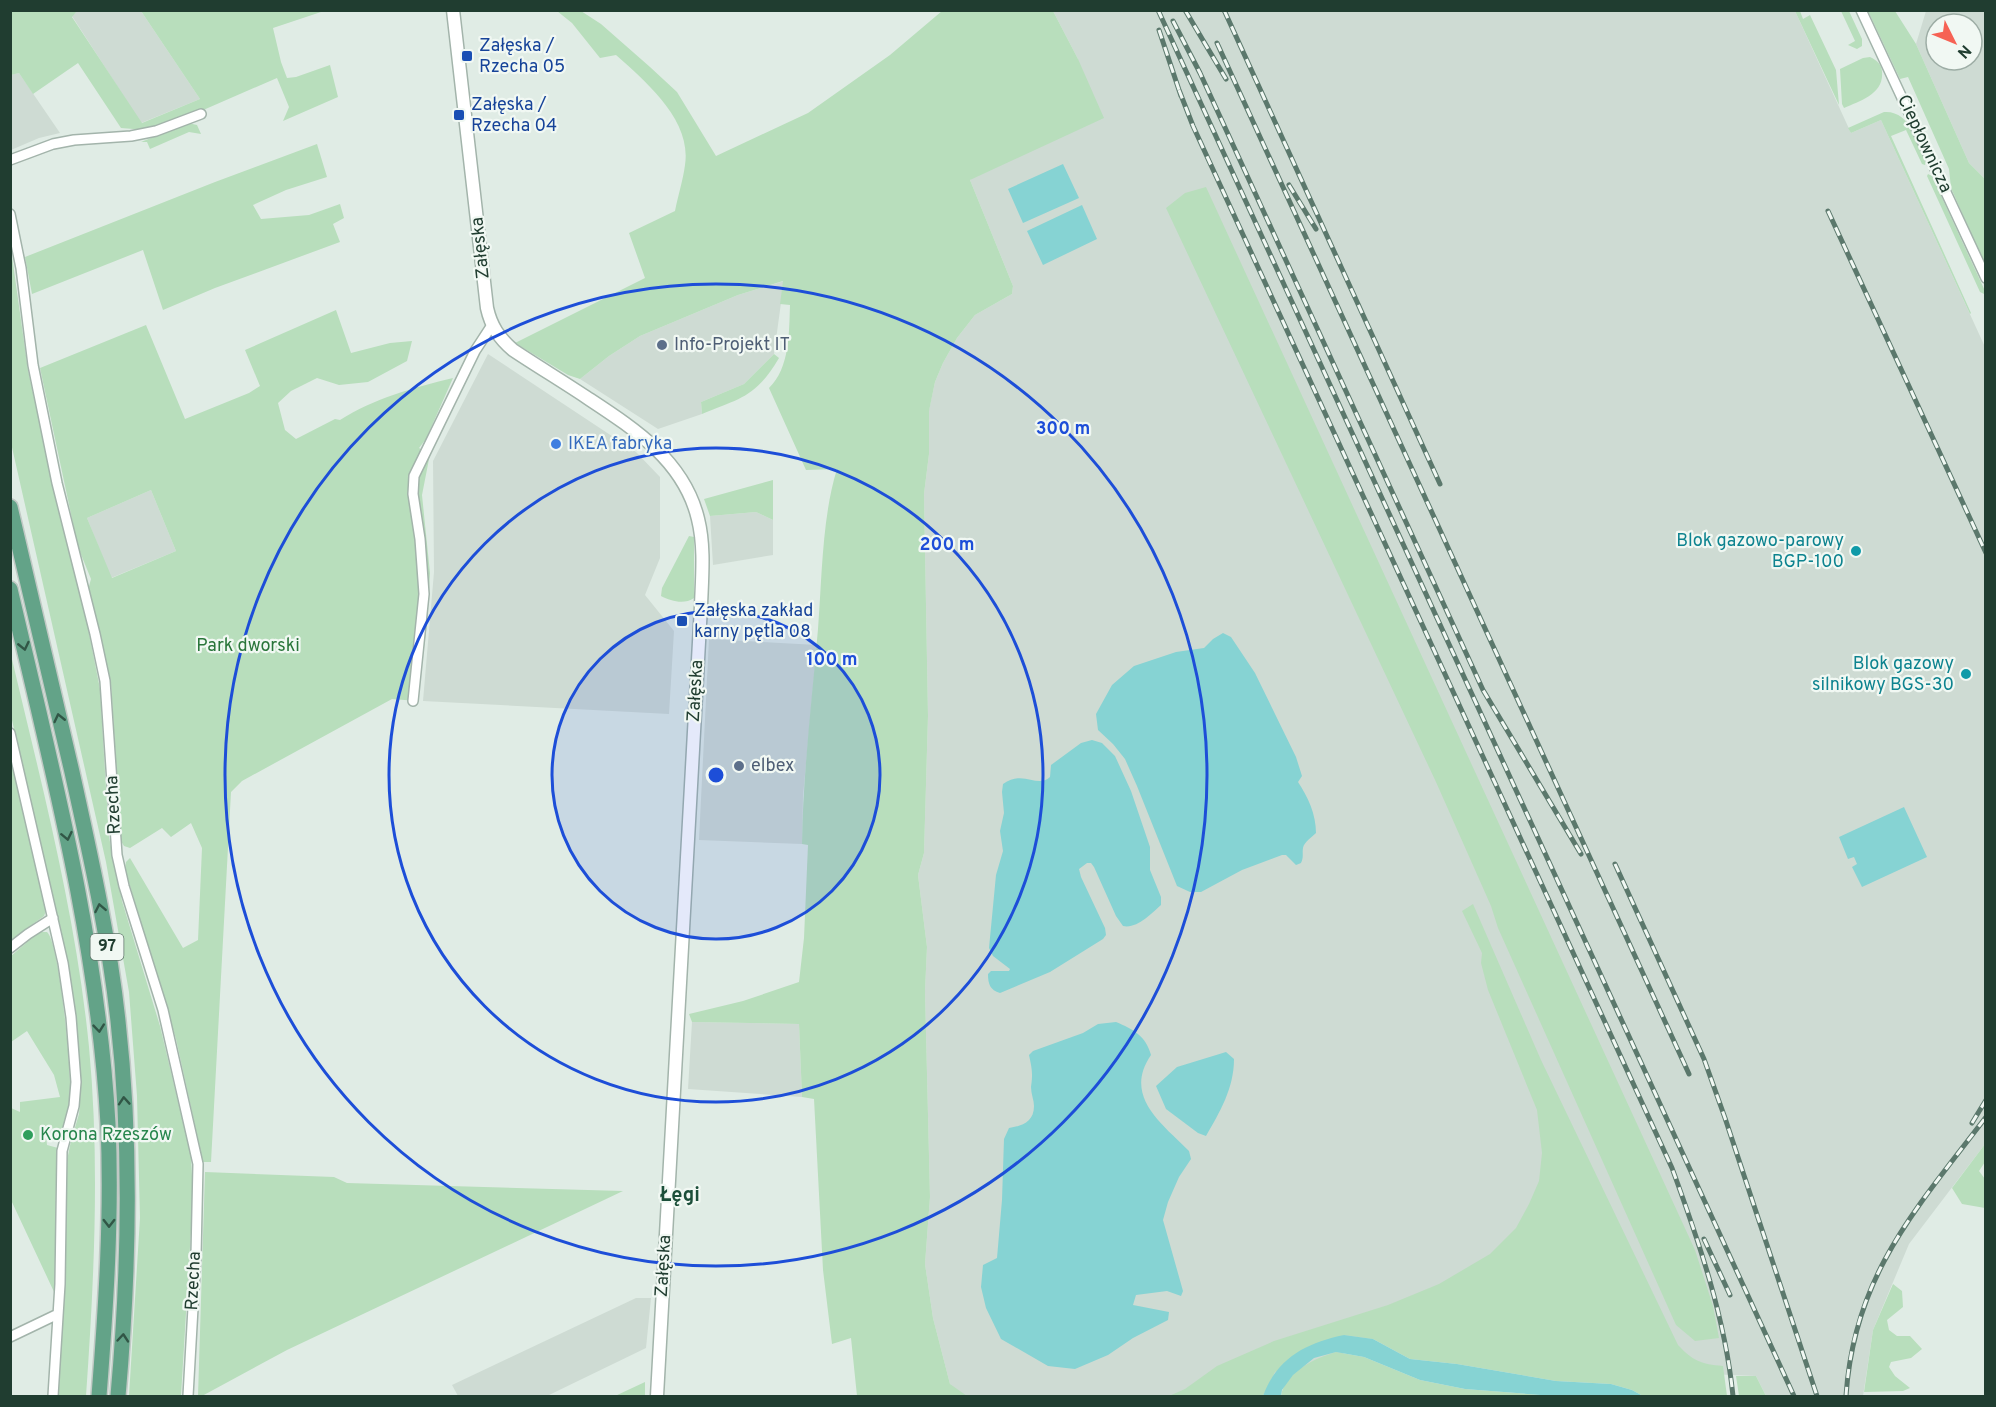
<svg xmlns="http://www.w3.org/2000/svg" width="1996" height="1407" font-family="Overpass,sans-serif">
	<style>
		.built { fill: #cedbd3; fill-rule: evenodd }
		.green { fill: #b8debc; fill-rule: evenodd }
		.water { fill: #86d3d3 }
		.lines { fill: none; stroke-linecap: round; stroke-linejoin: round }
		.minor-casing { stroke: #a3b4ab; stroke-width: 12 }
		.tertiary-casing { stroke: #a3b4ab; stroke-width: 15 }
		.primary-casing { stroke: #c1c9c5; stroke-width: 18 }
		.minor { stroke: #fff; stroke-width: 9 }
		.tertiary { stroke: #fff; stroke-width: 12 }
		.primary { stroke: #63a388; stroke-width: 15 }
		.rail-casing { stroke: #5b786c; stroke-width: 5 }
		.rail { stroke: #f1f8f3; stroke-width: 3; stroke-dasharray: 9; stroke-linecap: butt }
		.oneway { stroke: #315646 }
		.ring { fill: none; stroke: #1d4ed8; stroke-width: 3 }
		.transit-dot { fill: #1a4fb4; stroke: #f1f8f3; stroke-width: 2 }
		.service-dot { fill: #5c6f8a; stroke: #f1f8f3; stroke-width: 2 }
		.shop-dot { fill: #3f7fe0; stroke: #f1f8f3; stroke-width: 2 }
		.culture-dot { fill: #0f9aa8; stroke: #f1f8f3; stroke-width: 2 }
		.leisure-dot { fill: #2e9e5b; stroke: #f1f8f3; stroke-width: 2 }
		.labels { text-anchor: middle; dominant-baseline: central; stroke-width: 4.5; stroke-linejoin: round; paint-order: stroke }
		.shield { fill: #f1f8f3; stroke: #5f756a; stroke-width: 1.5 }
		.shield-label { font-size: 16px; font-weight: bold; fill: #203d30 }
		.transit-label { font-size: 18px; fill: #164399; stroke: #f1f8f3; text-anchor: start }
		.street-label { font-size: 18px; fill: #203d30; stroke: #f1f8f3 }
		.service-label { font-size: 18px; fill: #4e5e75; stroke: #f1f8f3; text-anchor: start }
		.shop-label { font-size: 18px; fill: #366cbe; stroke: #f1f8f3; text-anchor: start }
		.culture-label { font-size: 18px; fill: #0d838f; stroke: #f1f8f3; text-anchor: end }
		.park-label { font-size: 18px; fill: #29753a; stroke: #f1f8f3 }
		.leisure-label { font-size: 18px; fill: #27864d; stroke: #f1f8f3; text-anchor: start }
		.neighbourhood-label { font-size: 20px; font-weight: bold; fill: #1c4f3a; stroke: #f1f8f3 }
		.centre { fill: #1d4ed8; stroke: #f1f8f3; stroke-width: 3 }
		.ring-label { font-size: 18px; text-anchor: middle; font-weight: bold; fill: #1d4ed8; stroke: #f1f8f3; stroke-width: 4.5; stroke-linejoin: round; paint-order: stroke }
	</style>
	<rect width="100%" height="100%" fill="#e0ece5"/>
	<!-- built -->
	<path class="built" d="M 77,11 L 141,11 L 200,99 L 141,123 L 72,16 Z
		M 1053,11 L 1795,11 L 1851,133 L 1881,120 L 1985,347 L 1985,1144 L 1909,1244 L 1873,1330 L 1863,1396 L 1766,1396 L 1756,1376 L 1682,1373 L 1373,1339 L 1257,1396 L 957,1396 L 950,1384 L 933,1318 L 925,1264 L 930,1197 L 925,991 L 927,947 L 918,875 L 924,853 L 928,716 L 924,494 L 929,454 L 929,410 L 935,382 L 943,363 L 957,338 L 975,315 L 1012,294 L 1013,286 L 970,180 L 1078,59 Z
		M 1926,11 L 1985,11 L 1985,179 L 1969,163 L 1916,44 ZM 1936,24 L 1972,24 L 1972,60 L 1936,60 Z
		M 19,73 L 60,133 L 39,138 L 11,150 L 10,75 Z
		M 784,281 L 774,354 L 744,384 L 701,402 L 702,414 L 658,429 L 580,379 L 609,356 L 640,336 L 738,295 Z
		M 488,354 L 636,452 L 660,477 L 660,558 L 645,595 L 674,631 L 669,714 L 423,701 L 434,572 L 433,461 Z
		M 151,490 L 176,551 L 111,578 L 87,518 Z
		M 756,512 L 773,520 L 773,555 L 713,565 L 710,516 Z
		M 709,639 L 817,645 L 803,796 L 802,844 L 699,840 Z
		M 692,1022 L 799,1024 L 802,1097 L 688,1089 Z
		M 636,1298 L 651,1298 L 646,1348 L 547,1396 L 458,1396 L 452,1385 Z"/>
	<!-- green -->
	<path class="green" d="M 10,11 L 77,11 L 72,17 L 142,123 L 200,99 L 141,11 L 324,11 L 273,28 L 281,62 L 287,78 L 296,77 L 330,65 L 338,97 L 283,121 L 289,107 L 277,78 L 201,111 L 146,130 L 121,128 L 78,63 L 33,94 L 19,73 L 11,75 Z
		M 557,11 L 581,11 L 601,24 L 650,67 L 677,92 L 716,156 L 808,113 L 890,55 L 942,11 L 1053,11 L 1078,59 L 1104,118 L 970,180 L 1013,286 L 1012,294 L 975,315 L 957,338 L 943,363 L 935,382 L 929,411 L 929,454 L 924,494 L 928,716 L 924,853 L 918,875 L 927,947 L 925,991 L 930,1197 L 925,1264 L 933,1318 L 950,1384 L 967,1396 L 857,1396 L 851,1338 L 832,1344 L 823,1270 L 814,1099 L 802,1097 L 799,1024 L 692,1022 L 689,1014 L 743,1001 L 799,982 L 804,938 L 808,845 L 802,844 C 803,772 812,700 818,629 C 822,578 822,517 837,469 L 806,470 L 769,388 C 790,368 789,332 790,305 L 780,304 L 783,281 L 738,295 L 640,336 L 609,356 L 580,379 L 568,375 L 515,343 L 645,278 L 629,233 L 675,211 C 678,196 683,180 685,165 C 692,120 646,82 616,55 L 600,58 L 572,23 Z
		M 1795,11 L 1800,11 L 1803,19 L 1810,15 L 1836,70 L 1839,105 Z
		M 1841,11 L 1849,11 L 1862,39 L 1862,46 L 1857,49 L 1848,45 L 1855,41 Z
		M 1868,11 L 1895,11 L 1916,44 L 1969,163 L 1985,179 L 1985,265 L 1951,188 L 1949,169 L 1908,77 L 1900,79 Z
		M 1870,57 C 1877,60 1882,65 1882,72 C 1884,94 1860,101 1844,108 L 1842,104 L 1840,69 L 1863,58 Z
		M 1884,112 C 1910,110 1918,143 1926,162 L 1925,165 L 1922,164 L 1906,130 L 1891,136 L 1971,313 L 1970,314 L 1881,120 L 1851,133 L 1848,128 Z
		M 188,123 L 197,125 L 201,134 L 189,132 L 150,149 L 147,142 L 141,142 Z
		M 317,144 L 327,177 L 286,190 L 253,205 L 261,219 L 309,215 L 340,204 L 344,218 L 333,224 L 340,242 L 215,288 L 163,310 L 143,250 L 32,294 L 25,257 L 215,182 Z
		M 1928,174 L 1932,176 L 1985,291 L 1984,294 L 1980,292 L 1927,176 Z
		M 1206,187 L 1695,1250 L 1713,1306 L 1719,1338 L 1695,1341 L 1676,1325 L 1498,928 L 1491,906 L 1436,782 L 1166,208 L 1185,193 Z
		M 10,242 L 28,370 L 60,517 L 87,623 L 100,689 L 109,837 L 122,901 L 160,1026 L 191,1156 L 193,1197 L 181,1396 L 129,1396 L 140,1218 L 137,1096 L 129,992 L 106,862 L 11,443 Z
		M 336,310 L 351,353 L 390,343 L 412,341 L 407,361 L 368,382 L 339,385 L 317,378 L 291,391 L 278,403 L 285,430 L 296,439 L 335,419 L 340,420 C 373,399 415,387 453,378 L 426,439 L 419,448 L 430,454 L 422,495 L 430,573 L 427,624 L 417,701 L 392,699 L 242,781 L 231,792 L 211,1162 L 203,1162 L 176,1039 L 125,869 L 126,862 L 130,858 L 183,948 L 198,940 L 202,848 L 191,823 L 171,837 L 162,828 L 130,848 L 124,846 L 121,841 L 111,683 L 88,590 L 91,579 L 78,547 L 40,368 L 146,325 L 185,419 L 249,393 L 260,386 L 245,350 ZM 151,490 L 176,551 L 112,578 L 87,518 Z
		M 774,354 L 779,358 C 756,397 741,398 702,414 L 701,402 L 744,384 Z
		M 773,480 L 773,520 L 756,512 L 710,516 L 704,499 Z
		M 689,536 L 694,537 L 694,598 C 684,605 671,601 661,596 L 662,588 Z
		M 10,651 C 41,782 76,914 89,1047 C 100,1163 94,1281 86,1396 L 58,1396 L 64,1280 L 66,1165 L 71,1141 L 79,1114 L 80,1102 L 77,1048 L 71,989 L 63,939 L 11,716 Z
		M 11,756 L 46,911 L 44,916 L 11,940 Z
		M 1473,904 L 1541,1060 L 1678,1345 C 1693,1361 1701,1364 1723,1366 L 1727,1396 L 1643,1396 L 1632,1390 L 1611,1384 L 1556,1381 L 1457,1364 L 1410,1359 L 1373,1339 L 1344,1335 L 1275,1372 L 1263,1396 L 1169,1396 L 1185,1389 L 1217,1366 L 1274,1341 L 1388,1305 L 1439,1284 L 1490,1254 L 1516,1228 L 1529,1204 L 1539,1181 L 1542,1153 L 1537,1110 L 1488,990 L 1481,963 L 1482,953 L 1462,911 Z
		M 39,932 L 47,932 C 59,942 70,1060 70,1081 C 71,1097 69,1112 65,1126 L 58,1130 L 45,1126 L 47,1145 L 58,1148 L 56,1175 L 55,1294 L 11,1200 L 11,1108 L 20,1112 L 20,1102 L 60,1097 L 54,1075 L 27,1031 L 11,1042 L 11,956 Z
		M 1985,1144 L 1985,1162 L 1979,1171 L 1985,1179 L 1985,1208 L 1962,1204 L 1952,1188 Z
		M 205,1172 L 334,1177 L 347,1183 L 623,1191 L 287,1350 L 202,1396 L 198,1396 Z
		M 1893,1284 L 1902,1291 L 1903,1307 L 1887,1320 L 1889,1330 L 1897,1336 L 1910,1336 L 1922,1349 L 1911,1358 L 1891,1362 L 1889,1367 L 1895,1376 L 1910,1388 L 1903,1391 L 1864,1392 L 1873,1330 Z
		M 1336,1352 L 1364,1357 L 1420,1380 L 1465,1389 L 1553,1396 L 1281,1396 C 1285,1372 1315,1358 1336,1352 Z
		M 1736,1376 L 1756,1376 L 1766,1396 L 1739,1396 Z
		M 645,1382 L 645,1396 L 615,1396 Z"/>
	<!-- water -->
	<path class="water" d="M 1063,164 L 1079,198 L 1023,223 L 1008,189 Z
		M 1082,205 L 1097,239 L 1043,265 L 1027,231 Z
		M 1223,633 L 1231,637 L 1255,673 L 1296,757 L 1302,776 L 1298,782 C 1308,797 1316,814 1316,833 C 1312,837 1304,842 1303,848 C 1302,854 1304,856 1301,863 L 1296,865 L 1286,855 L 1282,855 L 1242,870 L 1201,892 L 1190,892 L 1177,886 L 1137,786 L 1125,759 L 1113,744 L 1098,730 L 1096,714 L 1112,685 L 1134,666 L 1176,652 L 1204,648 L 1213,639 Z
		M 1092,740 L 1102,743 L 1115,756 L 1131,791 L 1150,847 L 1150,870 L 1161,897 L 1161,905 C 1151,914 1137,929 1123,926 L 1116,916 L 1094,867 L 1091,863 L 1087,863 L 1079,869 L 1081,877 L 1105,928 L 1106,935 L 1103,939 L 1050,972 L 1000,993 C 990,990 988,984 988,974 L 991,971 L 1009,971 L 1010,969 L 993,956 L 989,948 L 996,875 L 1003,851 L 1000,831 L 1004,813 L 1002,792 L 1003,784 C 1024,769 1037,789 1050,777 L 1051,765 L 1081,743 Z
		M 1904,807 L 1927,857 L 1862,887 L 1852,867 L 1857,864 L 1854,857 L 1848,859 L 1839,837 Z
		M 1116,1022 C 1133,1029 1146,1036 1151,1055 C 1123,1096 1161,1123 1189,1151 L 1191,1159 L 1179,1177 L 1168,1202 L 1163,1220 L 1183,1291 L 1181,1296 L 1167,1291 L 1136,1295 L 1133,1305 L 1169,1312 L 1168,1320 L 1133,1338 L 1108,1355 L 1075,1369 L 1048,1366 L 1001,1339 L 986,1308 L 981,1287 L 983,1265 L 997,1258 L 1002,1200 L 1004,1139 L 1009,1128 C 1022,1126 1034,1122 1034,1106 C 1034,1100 1031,1094 1031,1087 C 1033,1073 1032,1069 1029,1055 L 1033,1051 L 1083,1033 L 1098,1024 Z
		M 1226,1052 L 1234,1059 C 1234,1088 1220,1112 1206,1136 L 1198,1133 L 1166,1109 L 1156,1086 L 1177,1067 Z
		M 1344,1335 L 1373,1339 L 1410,1359 L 1457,1364 L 1556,1381 L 1611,1384 L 1632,1390 L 1643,1396 L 1553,1396 L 1465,1389 L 1420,1380 L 1364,1357 L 1336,1352 L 1314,1358 L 1293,1375 L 1282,1390 L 1281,1396 L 1263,1396 C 1277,1358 1306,1343 1344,1335 Z"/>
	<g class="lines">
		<defs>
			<path id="minor" d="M 1861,10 L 1986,278
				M 10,160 L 53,144 L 74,140 L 131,136 L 156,131 L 201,114
				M 10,214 L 21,268 L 33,365 L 57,483 L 95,634 L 105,681 L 117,855 L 124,886 L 163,1010 L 198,1164 L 196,1255 L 188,1396
				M 413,701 L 424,594 L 420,539 L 413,494 L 414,476 L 475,351 L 492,325
				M 10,733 L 63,963 L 71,1017 L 76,1082 L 74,1106 L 62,1151 L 60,1284 L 53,1396
				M 10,948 L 28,934 L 53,918
				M 10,1337 L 58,1314"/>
			<path id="tertiary" d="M 453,10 L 487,308 C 491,326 499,338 513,350 C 537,366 562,381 586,397 C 633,428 684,460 698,519 C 705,547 702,577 701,606 L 657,1396"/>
			<path id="primary" d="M 10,507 C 31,595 51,684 72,772 C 90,854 109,937 118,1021 C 132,1146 129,1272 118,1396
				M 10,589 C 51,765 98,942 108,1124 C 112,1215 106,1306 99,1396"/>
		</defs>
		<!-- minor casing -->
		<use href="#minor" class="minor-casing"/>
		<!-- tertiary casing -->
		<use href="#tertiary" class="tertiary-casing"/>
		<!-- primary casing -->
		<use href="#primary" class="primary-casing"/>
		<!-- minor -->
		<use href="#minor" class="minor"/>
		<!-- tertiary -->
		<use href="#tertiary" class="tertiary"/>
		<!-- primary -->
		<use href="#primary" class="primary"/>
		<defs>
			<path id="rail" d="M 1158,10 L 1794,1396
				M 1185,10 L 1226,79
				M 1224,10 L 1440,484
				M 1173,21 L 1200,73 L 1483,690 L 1581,854
				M 1159,30 L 1181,96
				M 1217,43 L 1689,1074
				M 1179,90 L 1193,126 L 1672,1168 C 1699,1242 1725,1317 1733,1396
				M 1289,185 L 1316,229
				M 1828,211 L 1986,553
				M 1615,864 L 1704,1059 L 1725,1118 L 1817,1396
				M 1972,1123 L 1986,1100
				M 1704,1239 L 1730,1295
				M 1846,1396 C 1854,1275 1916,1209 1986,1117"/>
		</defs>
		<!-- rail casing -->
		<use href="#rail" class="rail-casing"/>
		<!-- rail -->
		<use href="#rail" class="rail"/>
	</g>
	<!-- one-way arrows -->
	<defs><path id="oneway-chevron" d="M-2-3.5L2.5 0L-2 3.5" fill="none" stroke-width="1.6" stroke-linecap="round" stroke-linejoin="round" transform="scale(1.5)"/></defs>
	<g class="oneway">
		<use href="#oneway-chevron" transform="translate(24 646) rotate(77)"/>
		<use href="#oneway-chevron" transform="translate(59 718) rotate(-103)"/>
		<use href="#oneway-chevron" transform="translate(67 836) rotate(78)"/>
		<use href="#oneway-chevron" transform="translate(100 908) rotate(-101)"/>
		<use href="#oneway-chevron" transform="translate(99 1028) rotate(84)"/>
		<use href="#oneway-chevron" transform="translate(124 1101) rotate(-94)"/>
		<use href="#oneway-chevron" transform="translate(109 1223) rotate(90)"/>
		<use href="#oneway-chevron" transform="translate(123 1338) rotate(-85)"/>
	</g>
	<!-- distance rings -->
	<circle cx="716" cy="775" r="164" fill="#1d4ed8" fill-opacity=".12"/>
	<g class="ring">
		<circle cx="716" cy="775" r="164"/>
		<circle cx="716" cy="775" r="327"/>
		<circle cx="716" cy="775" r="491"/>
	</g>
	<!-- markers -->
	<g class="transit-dot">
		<rect x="461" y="50" width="12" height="12" rx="3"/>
		<rect x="453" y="109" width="12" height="12" rx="3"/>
		<rect x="676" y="615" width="12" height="12" rx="3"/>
	</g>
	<g class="service-dot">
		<circle cx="662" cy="345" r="6"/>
		<circle cx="739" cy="766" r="6"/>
	</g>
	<circle class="shop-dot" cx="556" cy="444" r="6"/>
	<g class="culture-dot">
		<circle cx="1856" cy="551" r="6"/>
		<circle cx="1966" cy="674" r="6"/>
	</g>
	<circle class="leisure-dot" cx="28" cy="1135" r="6"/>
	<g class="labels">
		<!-- shield labels -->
		<rect class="shield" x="90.5" y="934" width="33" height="26" rx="4.5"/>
		<g class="shield-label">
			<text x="107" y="947">97</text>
		</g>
		<!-- transit labels -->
		<g class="transit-label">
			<text x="479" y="46">Załęska /<tspan x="479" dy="21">Rzecha 05</tspan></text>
			<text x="471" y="105">Załęska /<tspan x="471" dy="21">Rzecha 04</tspan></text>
			<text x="694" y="611">Załęska zakład<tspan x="694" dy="21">karny pętla 08</tspan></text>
		</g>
		<!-- street labels -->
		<g class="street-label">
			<text transform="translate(1924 144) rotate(65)">Ciepłownicza</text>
			<text transform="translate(481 248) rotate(-96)">Załęska</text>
			<text transform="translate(696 691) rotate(-87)">Załęska</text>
			<text transform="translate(114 805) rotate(-93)">Rzecha</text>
			<text transform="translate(664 1266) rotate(-87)">Załęska</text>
			<text transform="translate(194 1281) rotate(-87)">Rzecha</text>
		</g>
		<!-- service labels -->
		<g class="service-label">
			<text x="674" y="345">Info-Projekt IT</text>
			<text x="751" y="766">elbex</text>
		</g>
		<!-- shop labels -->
		<g class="shop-label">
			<text x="568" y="444">IKEA fabryka</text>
		</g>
		<!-- culture labels -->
		<g class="culture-label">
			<text x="1844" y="541">Blok gazowo-parowy<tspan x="1844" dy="21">BGP-100</tspan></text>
			<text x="1954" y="664">Blok gazowy<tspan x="1954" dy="21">silnikowy BGS-30</tspan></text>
		</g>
		<!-- park labels -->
		<g class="park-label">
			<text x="248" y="646">Park dworski</text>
		</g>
		<!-- leisure labels -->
		<g class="leisure-label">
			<text x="40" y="1135">Korona Rzeszów</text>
		</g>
		<!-- neighbourhood labels -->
		<g class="neighbourhood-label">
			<text x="680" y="1196">Łęgi</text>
		</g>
	</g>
	<circle cx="716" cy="775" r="9" class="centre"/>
	<g class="ring-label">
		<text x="1063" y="434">300 m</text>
		<text x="947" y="550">200 m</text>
		<text x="832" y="665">100 m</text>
	</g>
	<!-- border -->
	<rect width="1996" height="1407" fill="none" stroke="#203d30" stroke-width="24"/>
	<!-- north arrow -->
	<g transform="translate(1954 42) rotate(133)"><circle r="28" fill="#f1f8f3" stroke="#9dada5" stroke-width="1.5"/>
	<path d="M0-4.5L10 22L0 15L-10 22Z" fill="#f66254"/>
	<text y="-9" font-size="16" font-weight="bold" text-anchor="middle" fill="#203d30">N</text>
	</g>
</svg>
